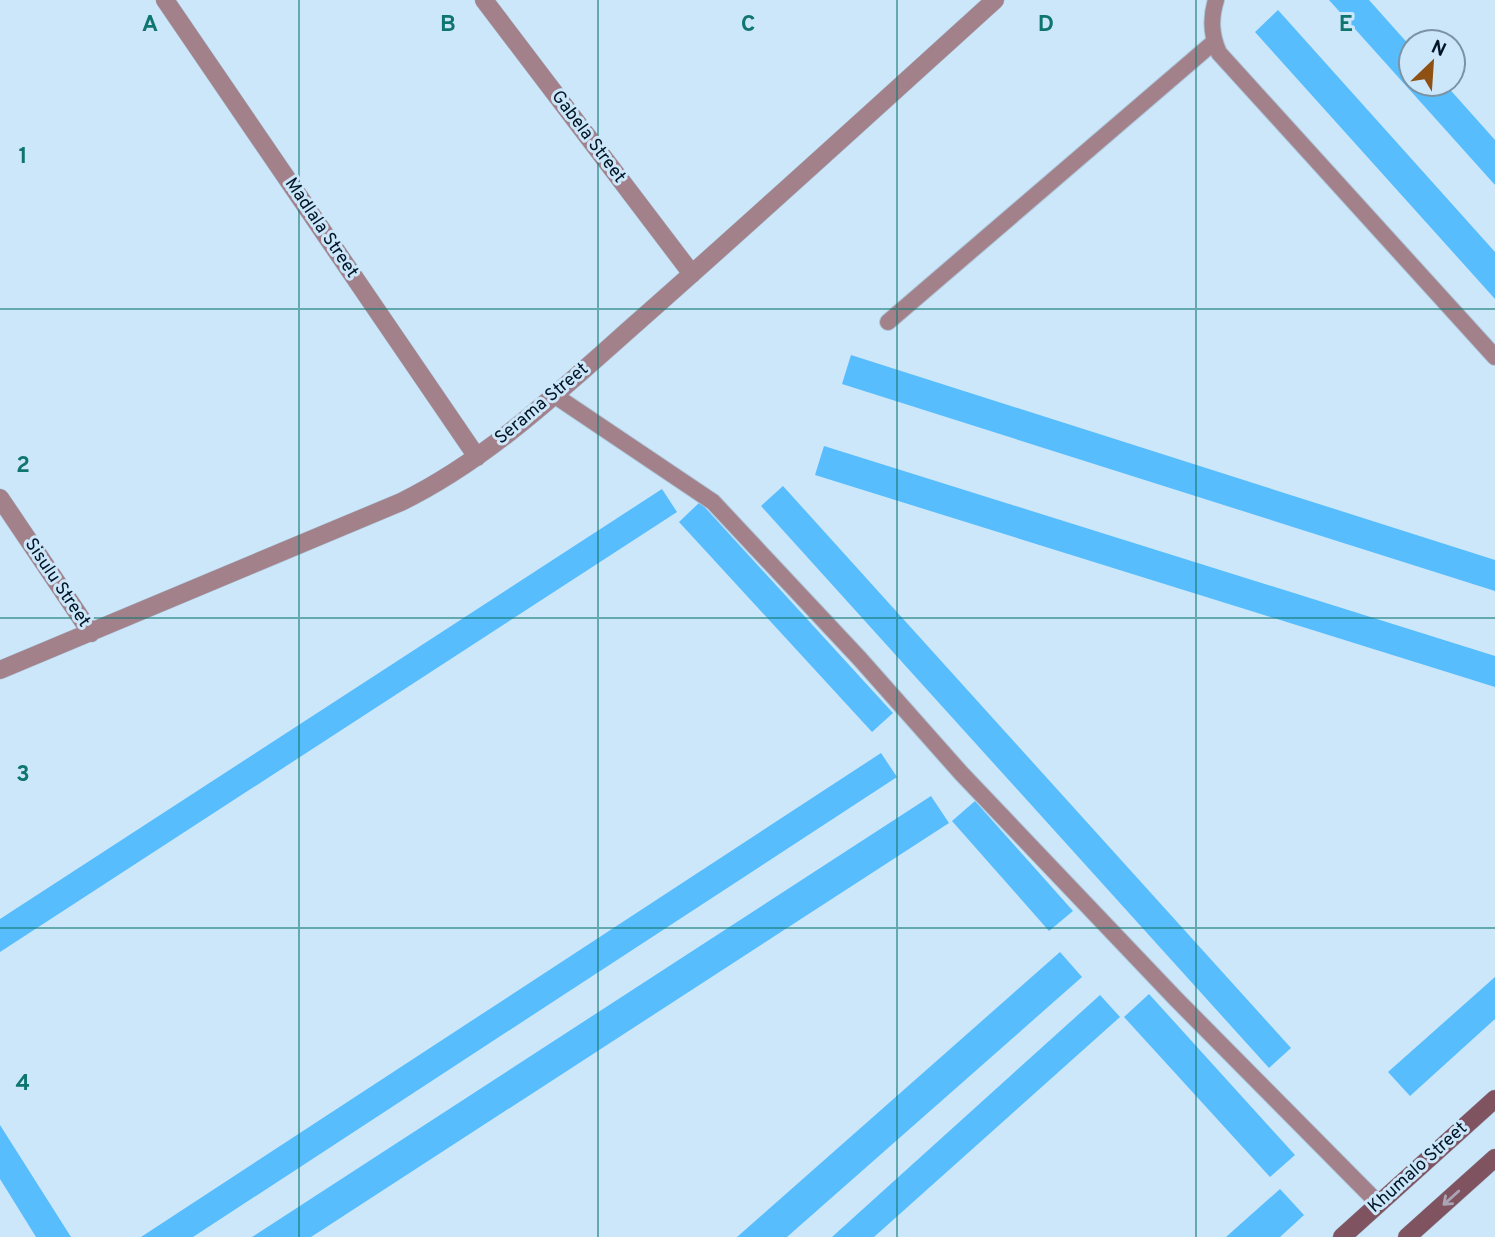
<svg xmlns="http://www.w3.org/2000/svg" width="1495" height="1237" font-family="Overpass,sans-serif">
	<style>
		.building { fill: #57bdfd }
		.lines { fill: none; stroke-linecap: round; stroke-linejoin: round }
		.lane-casing { stroke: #acc5d8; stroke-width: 18 }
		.street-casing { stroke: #acc5d8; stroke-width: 19 }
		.secondary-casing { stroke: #acc5d8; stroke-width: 19 }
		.lane { stroke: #a2818a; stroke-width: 16 }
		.street { stroke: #a2818a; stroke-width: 18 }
		.secondary { stroke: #805361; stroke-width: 18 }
		.oneway { stroke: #aaa4b5 }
		.grid { fill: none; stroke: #0f766e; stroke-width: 2; stroke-opacity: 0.55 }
		.labels { text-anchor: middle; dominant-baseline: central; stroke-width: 6; stroke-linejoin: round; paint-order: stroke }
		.street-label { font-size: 18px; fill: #001525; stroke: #cde7fa }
		.grid-label { font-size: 23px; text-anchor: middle; font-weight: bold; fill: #0f766e; stroke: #cde7fa; stroke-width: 6; stroke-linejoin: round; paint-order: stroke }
	</style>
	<rect width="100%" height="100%" fill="#cde7fa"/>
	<!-- building -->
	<path class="building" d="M 1329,0 L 1369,0 L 1411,47 L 1411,84 L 1445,84 L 1495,140 L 1495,185 Z
		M 1278,10 L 1495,252 L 1495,299 L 1255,32 Z
		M 851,355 L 1495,560 L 1495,591 L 842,384 Z
		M 824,446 L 1495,656 L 1495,687 L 815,475 Z
		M 783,486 L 1291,1048 L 1269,1068 L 761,506 Z
		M 662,489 L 677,512 L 0,952 L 0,919 Z
		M 700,502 L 893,713 L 872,732 L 679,522 Z
		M 881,753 L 897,777 L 193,1237 L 141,1237 Z
		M 931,796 L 949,823 L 311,1237 L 252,1237 Z
		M 975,801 L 1073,911 L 1049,931 L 952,821 Z
		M 1060,952 L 1082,977 L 787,1237 L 737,1237 Z
		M 1495,977 L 1495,1019 L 1410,1096 L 1388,1072 Z
		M 1149,994 L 1295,1155 L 1270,1177 L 1124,1017 Z
		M 1100,995 L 1120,1017 L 874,1237 L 832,1237 Z
		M 0,1125 L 71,1237 L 36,1237 L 0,1179 Z
		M 1280,1189 L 1304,1215 L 1280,1237 L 1226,1237 Z"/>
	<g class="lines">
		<defs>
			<path id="lane" d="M 1216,0 C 1210,19 1211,35 1219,53 L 1495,357
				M 888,322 L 1214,42
				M 554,395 L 713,502 L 860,659 L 961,773 L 1177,1000 L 1379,1204"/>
			<path id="street" d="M 165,0 L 477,457
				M 484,0 L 692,274
				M 0,498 L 91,633
				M 0,670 L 401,502 C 491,458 566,385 641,319 C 760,214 877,107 995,0"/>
			<path id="secondary" d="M 1342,1237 L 1495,1099
				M 1407,1237 L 1495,1158"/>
		</defs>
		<!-- lane casing -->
		<use href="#lane" class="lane-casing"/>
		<!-- street casing -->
		<use href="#street" class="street-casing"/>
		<!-- secondary casing -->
		<use href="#secondary" class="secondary-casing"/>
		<!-- lane -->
		<use href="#lane" class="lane"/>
		<!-- street -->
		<use href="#street" class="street"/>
		<!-- secondary -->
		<use href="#secondary" class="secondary"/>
	</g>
	<!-- one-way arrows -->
	<defs><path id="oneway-shaft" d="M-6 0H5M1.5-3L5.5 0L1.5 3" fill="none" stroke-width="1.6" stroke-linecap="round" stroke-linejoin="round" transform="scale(1.75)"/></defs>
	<use class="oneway" href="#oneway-shaft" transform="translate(1451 1198) rotate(138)"/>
	<!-- grid -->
	<path class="grid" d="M 299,0 L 299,1237M 598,0 L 598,1237M 897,0 L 897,1237M 1196,0 L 1196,1237M 0,309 L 1495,309M 0,618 L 1495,618M 0,928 L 1495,928"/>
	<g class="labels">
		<!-- street labels -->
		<g class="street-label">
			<text transform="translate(588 137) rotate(53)">Gabela Street</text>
			<text transform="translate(321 228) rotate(56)">Madlala Street</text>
			<text transform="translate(542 404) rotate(-40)">Serama Street</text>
			<text transform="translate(57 583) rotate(56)">Sisulu Street</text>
			<text transform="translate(1418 1168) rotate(-42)">Khumalo Street</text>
		</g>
	</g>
	<g class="grid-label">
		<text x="150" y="31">A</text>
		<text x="448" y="31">B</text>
		<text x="748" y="31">C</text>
		<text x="1046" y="31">D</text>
		<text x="1346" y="31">E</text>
		<text x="23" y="163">1</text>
		<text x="23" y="472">2</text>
		<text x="23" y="781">3</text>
		<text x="23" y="1090">4</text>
	</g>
	<!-- north arrow -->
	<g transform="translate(1432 63) rotate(25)"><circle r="33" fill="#cde7fa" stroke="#7b93a5" stroke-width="2"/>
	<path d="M0-5L12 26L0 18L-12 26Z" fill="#8e5113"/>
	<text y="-10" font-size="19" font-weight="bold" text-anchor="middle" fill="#001525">N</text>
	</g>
</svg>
